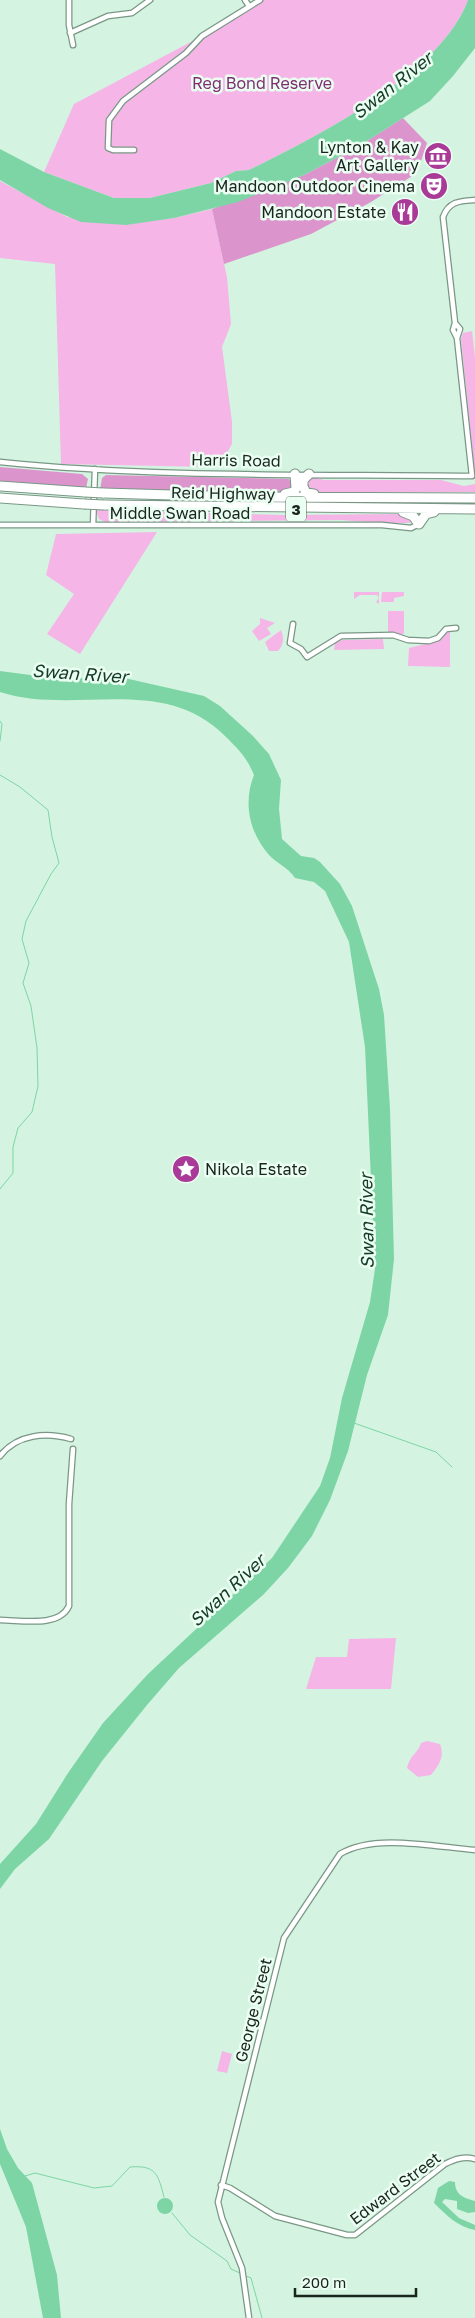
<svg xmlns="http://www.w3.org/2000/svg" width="475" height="2318" font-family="'Golos Text',sans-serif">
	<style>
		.green { fill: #f5b5e7 }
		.forest { fill: #db95cc }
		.water { fill: #7dd5a5 }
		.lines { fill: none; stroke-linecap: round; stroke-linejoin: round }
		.stream { stroke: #7dd5a5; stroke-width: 1 }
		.street-casing { stroke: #7a9786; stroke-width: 7 }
		.highway-casing { stroke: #7a9786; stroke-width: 11 }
		.street { stroke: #fff; stroke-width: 4.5 }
		.highway { stroke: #fff; stroke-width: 9 }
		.highway-bridge-casing { stroke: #7a9786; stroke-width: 11; stroke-linecap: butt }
		.highway-bridge { stroke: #fff; stroke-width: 9 }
		.labels { text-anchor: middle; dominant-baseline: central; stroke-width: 5; stroke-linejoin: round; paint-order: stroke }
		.shield { fill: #ebfef2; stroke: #59665e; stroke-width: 1 }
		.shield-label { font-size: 15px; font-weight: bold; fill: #1a251f }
		.park-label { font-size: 16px; fill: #7f2e72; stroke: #ebfef2 }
		.poi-label { font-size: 16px; fill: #1a251f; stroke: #ebfef2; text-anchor: end }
		.street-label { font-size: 16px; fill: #1a251f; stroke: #ebfef2 }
		.water-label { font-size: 18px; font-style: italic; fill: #163c29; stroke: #ebfef2 }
	</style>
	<rect width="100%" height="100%" fill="#d4f4e1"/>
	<!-- green -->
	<path class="green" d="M 260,0 L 468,0 C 442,73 315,138 249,170 L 236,171 L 211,183 L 150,198 L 114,198 L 44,172 L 74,104 L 202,36 Z
		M 0,181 L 67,217 L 126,224 L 174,218 L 212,209 L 227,277 L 231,324 L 222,347 L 232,422 L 232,444 L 221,463 L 210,467 L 61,464 L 55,264 L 0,258 Z
		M 472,331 L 475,357 L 475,477 L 461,339 L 463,333 Z
		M 312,477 L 324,480 L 441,480 L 464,486 L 475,484 L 475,492 L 316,492 L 308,490 L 306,483 Z
		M 96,510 L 285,515 L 398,514 L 410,517 L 412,522 C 407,525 351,521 341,520 L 105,522 L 99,519 Z
		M 157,532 L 80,654 L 47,634 L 74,594 L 46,575 L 56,534 Z
		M 354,592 L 379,592 L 379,604 L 376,602 L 379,598 L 377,595 L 360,595 L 354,599 Z
		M 382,592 L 404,592 L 404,596 L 394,598 L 394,602 L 381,602 Z
		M 388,611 L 404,611 L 404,634 L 388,634 Z
		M 260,618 L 275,623 L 267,628 L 271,634 L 259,641 L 252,631 L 260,624 Z
		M 281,630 C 284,637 284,645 278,651 L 269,651 L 265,642 Z
		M 448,630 L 450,630 L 450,667 L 408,666 L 409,648 L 441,640 Z
		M 383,639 L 384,649 L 334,650 L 335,643 L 342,640 Z
		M 396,1638 L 391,1689 L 306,1689 L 316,1657 L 347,1657 L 349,1639 Z
		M 427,1741 L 440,1744 C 445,1757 439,1765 431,1775 L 418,1777 L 407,1768 C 411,1753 417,1755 421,1743 Z
		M 222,2051 L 232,2054 L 227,2073 L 217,2071 Z"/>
	<!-- forest -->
	<path class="forest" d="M 403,118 L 427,143 L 417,173 L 371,202 L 311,234 L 224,264 L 212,209 L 304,175 L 359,146 Z
		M 0,467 L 82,474 L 88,479 L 86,488 L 44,487 L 9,482 L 0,483 Z
		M 106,475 L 289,479 L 293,486 L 287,492 L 100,490 L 102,478 Z"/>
	<!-- water -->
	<path class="water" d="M 468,0 L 475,0 L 475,48 L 453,76 L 430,101 L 359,146 L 304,175 L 238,202 L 174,218 L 126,225 L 81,222 L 48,208 L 0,180 L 0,149 L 44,172 L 114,198 L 150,198 L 211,183 L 236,171 L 249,170 C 315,138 442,73 468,0 Z
		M 0,671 L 61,679 L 120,677 L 204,696 L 220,706 L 253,736 L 269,754 L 281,780 L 279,809 L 282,839 L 301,856 L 314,858 L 320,862 L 340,884 L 352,906 L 379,989 L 384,1015 L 390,1109 L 394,1259 L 388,1315 L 367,1375 L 348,1451 L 330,1500 L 312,1536 L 288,1568 L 263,1595 L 179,1668 L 147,1705 L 102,1761 L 49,1839 L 15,1869 L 0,1889 L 0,1864 L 36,1824 L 68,1773 L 103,1723 L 148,1674 L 272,1558 L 320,1486 L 330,1458 L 342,1398 L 370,1302 L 375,1269 L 365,1047 L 349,942 L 325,891 L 314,882 L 295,878 C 288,867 277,864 269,855 C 249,832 243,802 254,775 C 246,756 239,750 225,736 C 162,673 74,716 0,692 Z
		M 0,2129 L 7,2149 L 18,2168 L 32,2183 L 57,2275 L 61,2318 L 43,2318 L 26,2227 L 0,2164 Z
		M 449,2181 L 455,2182 C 455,2195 464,2198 475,2201 L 475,2212 L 468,2213 L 457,2209 L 457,2201 L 445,2199 L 442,2202 L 459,2218 L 475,2225 L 475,2230 C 458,2227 446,2215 434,2203 L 438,2188 Z
		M157 2206a8 8 0 1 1 16 0a8 8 0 1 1-16 0Z"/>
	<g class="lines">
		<!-- stream -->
		<path class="stream" d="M 0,721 L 2,724 L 0,741
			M 0,775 L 20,787 L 48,810 L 52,837 L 59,863 L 51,874 L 26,921 L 22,939 L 29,963 L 23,983 L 31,1006 L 37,1048 L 38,1086 L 32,1112 L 18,1128 L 13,1147 L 13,1173 L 0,1189
			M 354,1423 L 436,1452 L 452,1467
			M 25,2176 L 35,2173 L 94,2188 L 112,2186 L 130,2167 C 156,2165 158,2174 164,2197
			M 172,2213 L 190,2235 L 227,2261 L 231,2269 L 242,2274
			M 246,2276 L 251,2278 L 262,2318"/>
		<defs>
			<path id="street" d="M 69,0 L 69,25 L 73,45
				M 245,0 L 249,6
				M 70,33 L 108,16 L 132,13 L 150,0
				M 134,150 L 113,150 L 108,148 L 109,120 L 123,101 L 186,53 L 202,36 L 260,0
				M 455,323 L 460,329 L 457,338
				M 0,462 C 156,478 315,474 472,476 L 457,338 L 453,330 L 455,323 L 443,217 C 449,201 460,201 475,200
				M 0,525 L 382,525 L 411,528 L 419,524
				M 93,525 L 95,469
				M 293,624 L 290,643 L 301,649 L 307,657 L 341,636 L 393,635 L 408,640 L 429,641 L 438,638 L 446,629 L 456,628
				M 0,1456 C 17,1434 46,1432 71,1439
				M 0,1620 C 21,1620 59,1628 69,1606 L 69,1504 L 73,1449
				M 221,2185 L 230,2188 L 275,2216 L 347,2235 L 355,2235 L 445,2164 C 455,2159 464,2156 475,2159
				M 249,2318 L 242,2268 L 222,2218 L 218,2202 L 284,1938 L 340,1854 C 374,1833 436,1847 475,1850"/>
			<path id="highway" d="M 309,474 L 303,480 L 303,486 L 306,493 L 314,494
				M 0,486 L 85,492
				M 103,493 L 242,497 L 475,498
				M 285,494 L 294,492 L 296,488 L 295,474
				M 0,498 L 84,504
				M 104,505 L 475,509
				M 403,512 L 413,516 L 419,524 L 426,514 L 434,512"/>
		</defs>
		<!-- street casing -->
		<use href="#street" class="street-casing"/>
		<!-- highway casing -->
		<use href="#highway" class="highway-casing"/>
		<!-- street -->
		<use href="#street" class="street"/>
		<!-- highway -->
		<use href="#highway" class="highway"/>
		<defs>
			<path id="highway-bridge" d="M 85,492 L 103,493
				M 84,504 L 104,505"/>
		</defs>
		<!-- highway-bridge casing -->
		<use href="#highway-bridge" class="highway-bridge-casing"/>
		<!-- highway-bridge -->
		<use href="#highway-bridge" class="highway-bridge"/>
	</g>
	<!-- icons -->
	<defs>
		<symbol id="museum-disc" viewBox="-11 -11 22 22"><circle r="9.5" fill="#a93a97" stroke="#ebfef2"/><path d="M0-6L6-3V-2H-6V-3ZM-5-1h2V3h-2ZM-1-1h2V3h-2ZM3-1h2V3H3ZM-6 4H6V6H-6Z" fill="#fff"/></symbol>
		<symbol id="theatre-disc" viewBox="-11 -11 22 22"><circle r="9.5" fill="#a93a97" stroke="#ebfef2"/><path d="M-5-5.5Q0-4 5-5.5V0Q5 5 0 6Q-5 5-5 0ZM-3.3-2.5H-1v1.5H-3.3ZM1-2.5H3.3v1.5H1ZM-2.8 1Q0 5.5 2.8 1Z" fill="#fff"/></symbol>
		<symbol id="restaurant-disc" viewBox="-11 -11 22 22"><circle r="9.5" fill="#a93a97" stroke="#ebfef2"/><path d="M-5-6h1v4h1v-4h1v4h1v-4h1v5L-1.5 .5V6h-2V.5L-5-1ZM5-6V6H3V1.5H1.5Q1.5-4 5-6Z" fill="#fff"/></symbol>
		<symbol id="sight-disc" viewBox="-11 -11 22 22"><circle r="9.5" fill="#a93a97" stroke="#ebfef2"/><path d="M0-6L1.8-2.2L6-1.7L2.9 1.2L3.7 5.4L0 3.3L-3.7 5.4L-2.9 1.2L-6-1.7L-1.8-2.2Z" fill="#fff"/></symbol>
	</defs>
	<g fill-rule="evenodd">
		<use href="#museum-disc" x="422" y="140" width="32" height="32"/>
		<use href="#theatre-disc" x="418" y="170" width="32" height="32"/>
		<use href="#restaurant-disc" x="389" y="196" width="32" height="32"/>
		<use href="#sight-disc" x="170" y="1153" width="32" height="32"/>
	</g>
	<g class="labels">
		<!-- shield labels -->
		<rect class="shield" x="286" y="496.5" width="20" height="25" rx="4"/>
		<g class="shield-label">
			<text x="296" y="509">3</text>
		</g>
		<!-- park labels -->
		<g class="park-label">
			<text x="262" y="83">Reg Bond Reserve</text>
		</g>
		<!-- poi labels -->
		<g class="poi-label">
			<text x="419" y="147">Lynton &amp; Kay<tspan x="419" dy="18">Art Gallery</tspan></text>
			<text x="415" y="186">Mandoon Outdoor Cinema</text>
			<text x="386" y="212">Mandoon Estate</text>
			<text x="205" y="1169" text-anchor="start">Nikola Estate</text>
		</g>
		<!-- street labels -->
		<g class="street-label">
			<text transform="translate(236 460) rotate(1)">Harris Road</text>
			<text transform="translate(223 493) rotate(1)">Reid Highway</text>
			<text x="180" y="513">Middle Swan Road</text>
			<text transform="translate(253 2010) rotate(-76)">George Street</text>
			<text transform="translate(395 2188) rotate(-37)">Edward Street</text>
		</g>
		<!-- water labels -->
		<g class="water-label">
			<text transform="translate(392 85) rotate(-38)">Swan River</text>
			<text transform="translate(80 673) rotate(4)">Swan River</text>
			<text transform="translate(366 1221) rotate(-91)">Swan River</text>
			<text transform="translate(227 1590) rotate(-43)">Swan River</text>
		</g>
	</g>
	<!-- scale -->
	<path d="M295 2288v8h121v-8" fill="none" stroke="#1a251f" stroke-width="2.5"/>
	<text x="302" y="2288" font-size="15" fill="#1a251f" stroke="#ebfef2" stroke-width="4" paint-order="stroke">200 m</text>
</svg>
